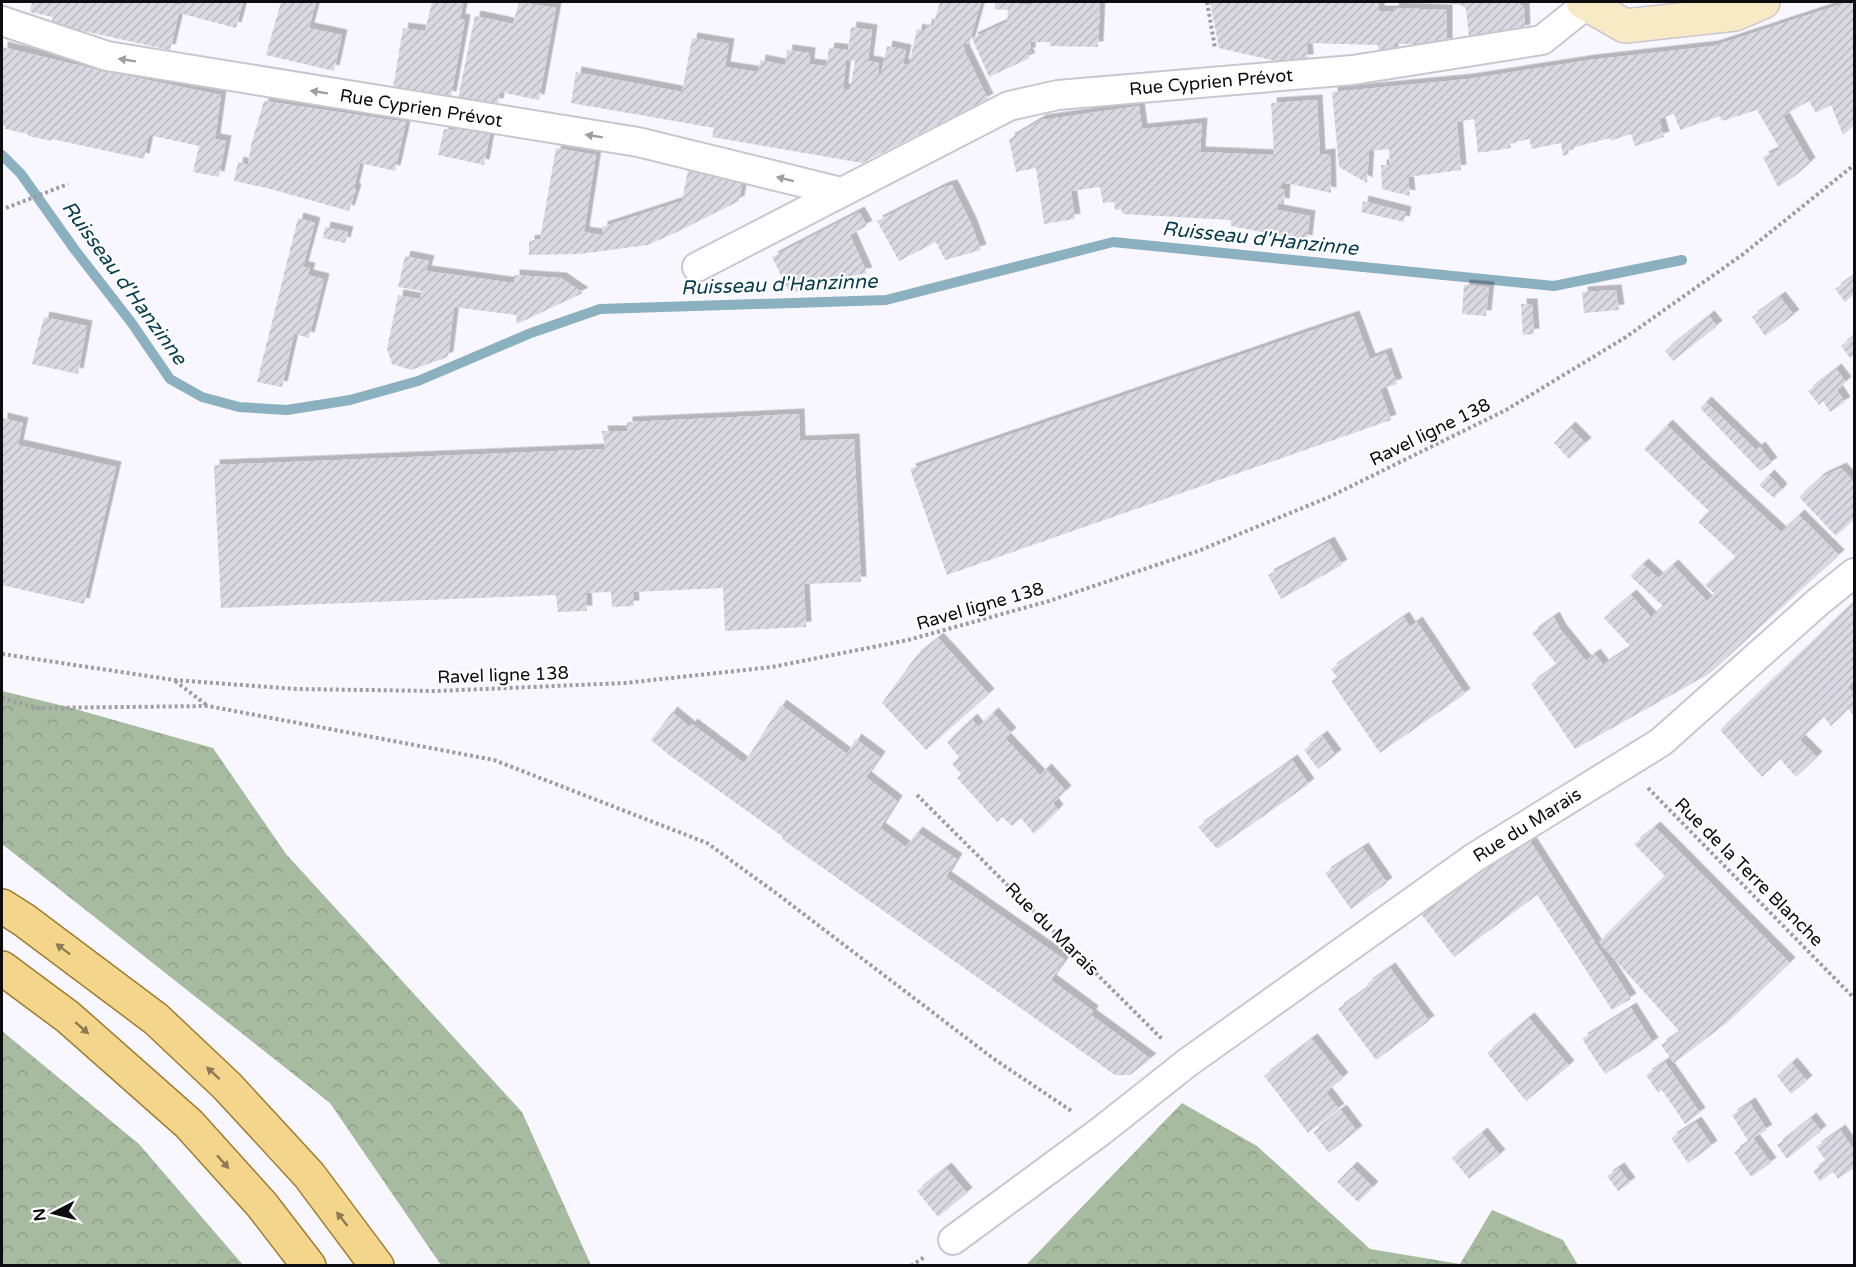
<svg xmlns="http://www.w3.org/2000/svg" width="1856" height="1267" font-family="'Varela Round',sans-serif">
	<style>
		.forest { fill: url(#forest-crowns) }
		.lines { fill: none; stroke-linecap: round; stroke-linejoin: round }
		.stream { stroke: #8bb0c0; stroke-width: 10 }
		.building { fill: url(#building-hatch); fill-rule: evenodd; filter: url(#shadow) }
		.minor-casing { stroke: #c8c7d0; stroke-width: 32 }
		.secondary-casing { stroke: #c8c7d0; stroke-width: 36 }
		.primary-casing { stroke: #9e7d2f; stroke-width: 36 }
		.path { stroke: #9e9da3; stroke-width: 4; stroke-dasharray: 3 3; stroke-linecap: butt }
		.minor { stroke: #fff; stroke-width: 28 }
		.secondary { stroke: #f9eac6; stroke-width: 33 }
		.primary { stroke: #f4d58c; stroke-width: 33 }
		.oneway { fill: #9e9e9f }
		.oneway2 { fill: #8c7b54 }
		.labels { text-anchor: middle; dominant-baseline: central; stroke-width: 4.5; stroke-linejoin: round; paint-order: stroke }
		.street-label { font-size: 18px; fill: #0d0d10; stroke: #fff }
		.water-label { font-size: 20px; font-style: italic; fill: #053c4e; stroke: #fff }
	</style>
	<defs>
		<pattern id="forest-crowns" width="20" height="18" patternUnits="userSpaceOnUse" patternTransform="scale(1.5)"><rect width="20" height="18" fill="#a6bb9f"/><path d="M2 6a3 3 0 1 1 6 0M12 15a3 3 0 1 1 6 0" fill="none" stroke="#8ea088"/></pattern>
		<pattern id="building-hatch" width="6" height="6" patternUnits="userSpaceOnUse" patternTransform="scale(1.5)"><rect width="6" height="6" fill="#dad9e2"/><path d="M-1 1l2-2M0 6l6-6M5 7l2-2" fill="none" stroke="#bab9c1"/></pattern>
		<filter id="shadow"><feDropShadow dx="5.5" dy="-5.5" stdDeviation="0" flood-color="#0004"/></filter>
	</defs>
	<rect width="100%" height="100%" fill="#f8f7ff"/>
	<!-- forest -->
	<path class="forest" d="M 2,691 L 68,707 L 213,748 L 286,854 L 522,1112 L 591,1265 L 441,1265 L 330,1103 L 2,844 Z
		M 2,1031 L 139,1144 L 243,1265 L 2,1265 Z
		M 1182,1103 L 1257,1146 L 1370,1249 L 1460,1264 L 1492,1210 L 1563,1240 L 1578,1265 L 1026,1265 Z"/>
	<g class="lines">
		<!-- stream -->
		<path class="stream" d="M 2,155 L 21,174 L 75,250 L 131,322 L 170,379 L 202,397 L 239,407 L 287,410 L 350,400 L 418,381 L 531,333 L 600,309 L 886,300 L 1113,242 L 1554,286 L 1682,260"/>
	</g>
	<!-- building -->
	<path class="building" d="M 32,2 L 164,2 L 181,5 L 182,2 L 243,2 L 236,28 L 179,13 L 170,50 L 51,24 L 53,17 L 30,12 Z
		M 281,2 L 316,2 L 309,28 L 342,35 L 334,71 L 266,55 Z
		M 432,2 L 463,3 L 460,19 L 465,20 L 451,97 L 393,88 L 403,28 L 425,31 Z
		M 519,2 L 556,8 L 539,100 L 500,92 L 498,104 L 458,98 L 475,16 L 513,24 Z
		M 940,2 L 981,2 L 969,44 L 963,42 L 965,52 L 988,99 L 862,163 L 712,137 L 714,128 L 571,103 L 576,72 L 682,92 L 692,38 L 729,44 L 725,67 L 758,72 L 760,60 L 785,65 L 787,50 L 810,53 L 809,64 L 826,66 L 829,48 L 848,50 L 851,27 L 872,30 L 868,61 L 879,63 L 878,74 L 881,74 L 887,46 L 906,50 L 903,64 L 909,65 L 917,29 L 925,31 L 927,24 L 933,26 ZM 846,60 L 855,61 L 850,89 L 843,89 Z
		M 996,2 L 1010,2 L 1010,3 L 1032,5 L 1033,2 L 1100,2 L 1098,47 L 1050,46 L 1050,42 L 1031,42 L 1030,53 L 1027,53 L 1030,58 L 989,77 L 972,38 L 1007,22 L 1008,10 L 994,9 Z
		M 1210,2 L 1379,2 L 1379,11 L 1393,11 L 1394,8 L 1447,10 L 1447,44 L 1394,44 L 1393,52 L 1379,55 L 1378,45 L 1307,43 L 1308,60 L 1275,61 L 1219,48 Z
		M 1443,2 L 1517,2 L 1524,7 L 1525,30 L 1469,38 L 1466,9 L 1461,5 L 1443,3 Z
		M 1848,2 L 1854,2 L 1854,125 L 1843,135 L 1831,105 L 1816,113 L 1809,101 L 1783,116 L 1810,163 L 1795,176 L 1778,187 L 1763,157 L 1780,149 L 1757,110 L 1722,121 L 1720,116 L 1680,130 L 1674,114 L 1659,119 L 1664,137 L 1635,146 L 1631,134 L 1610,141 L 1610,138 L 1568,149 L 1569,154 L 1563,156 L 1561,143 L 1532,149 L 1529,139 L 1510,143 L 1511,148 L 1478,153 L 1474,119 L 1457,122 L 1461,170 L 1408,177 L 1410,196 L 1382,189 L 1381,165 L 1390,165 L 1389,149 L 1369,151 L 1367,183 L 1339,167 L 1332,92 L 1468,79 L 1590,60 L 1713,46 Z
		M 2,47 L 94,69 L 221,95 L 215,139 L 226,141 L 219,177 L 193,172 L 199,146 L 149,135 L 144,159 L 52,139 L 52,141 L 28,136 L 28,134 L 5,129 L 5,126 L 2,125 Z
		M 1317,100 L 1320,155 L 1330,154 L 1331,193 L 1282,182 L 1280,189 L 1285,189 L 1284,204 L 1278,203 L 1278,210 L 1310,216 L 1307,241 L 1231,226 L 1231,220 L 1123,214 L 1121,209 L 1115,210 L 1114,202 L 1103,203 L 1100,187 L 1071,191 L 1075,219 L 1044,224 L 1036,168 L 1016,172 L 1009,139 L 1041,120 L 1139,106 L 1142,129 L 1202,123 L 1200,152 L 1274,155 L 1271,103 Z
		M 264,101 L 406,122 L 395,171 L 360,163 L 354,188 L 356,190 L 349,211 L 267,188 L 234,181 L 238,162 L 248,165 L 251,145 Z
		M 454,126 L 490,133 L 484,165 L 438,155 L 444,129 L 454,130 Z
		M 556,148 L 596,155 L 584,232 L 602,235 L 602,227 L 682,201 L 689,164 L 744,173 L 739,201 L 677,232 L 648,245 L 579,254 L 529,255 L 529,241 L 540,239 Z
		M 952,185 L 971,223 L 981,250 L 945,260 L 936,242 L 899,261 L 877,221 L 944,187 Z
		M 1363,201 L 1406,212 L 1404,222 L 1361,212 Z
		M 859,212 L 867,226 L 850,235 L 867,273 L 822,281 L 802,291 L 789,292 L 772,257 Z
		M 298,218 L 315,223 L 303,267 L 310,268 L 308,275 L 324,279 L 309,338 L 294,334 L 282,387 L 257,382 Z
		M 325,227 L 348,232 L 345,243 L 323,238 Z
		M 405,256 L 429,261 L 426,271 L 514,283 L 514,275 L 561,278 L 583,293 L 517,324 L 516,315 L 454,307 L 448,357 L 411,370 L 392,364 L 387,349 L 398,295 L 420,299 L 422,291 L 398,287 Z
		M 1854,276 L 1854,295 L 1845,302 L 1835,289 Z
		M 1464,285 L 1489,287 L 1486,316 L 1462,314 Z
		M 1616,290 L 1619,310 L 1584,313 L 1582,292 Z
		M 1780,297 L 1794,315 L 1765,336 L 1752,317 Z
		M 1521,304 L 1532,304 L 1534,334 L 1523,335 Z
		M 1354,316 L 1370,359 L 1386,353 L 1397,384 L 1380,389 L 1391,420 L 947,575 L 910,469 Z
		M 1709,316 L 1717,326 L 1673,361 L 1665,351 Z
		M 44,317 L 87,326 L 78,374 L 32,364 Z
		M 1854,336 L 1854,355 L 1850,358 L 1841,346 Z
		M 1836,369 L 1846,382 L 1837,390 L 1845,402 L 1830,412 L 1823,401 L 1819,405 L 1808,391 Z
		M 1706,402 L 1756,450 L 1760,447 L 1772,463 L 1760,471 L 1700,408 Z
		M 799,414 L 800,441 L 854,439 L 861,582 L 804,584 L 806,627 L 725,631 L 723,588 L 633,592 L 634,606 L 612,607 L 611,592 L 586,593 L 587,611 L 558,612 L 556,595 L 221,608 L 214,465 L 605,449 L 602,431 L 627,431 L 627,422 Z
		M 2,418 L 23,423 L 18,445 L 116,467 L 84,604 L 2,585 Z
		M 1667,425 L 1707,464 L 1781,532 L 1799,515 L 1839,555 L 1709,674 L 1575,749 L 1531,684 L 1557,665 L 1532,633 L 1554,617 L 1561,630 L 1586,661 L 1595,654 L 1604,666 L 1605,664 L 1631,647 L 1604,618 L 1631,595 L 1651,617 L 1663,606 L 1630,576 L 1643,564 L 1658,578 L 1673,565 L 1707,601 L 1715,594 L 1705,585 L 1736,557 L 1698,522 L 1709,511 L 1644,449 Z
		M 1570,427 L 1586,443 L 1569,459 L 1554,443 Z
		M 1841,468 L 1854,482 L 1854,514 L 1851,517 L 1854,519 L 1836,536 L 1799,497 L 1820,478 Z
		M 1769,475 L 1782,489 L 1774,498 L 1759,485 Z
		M 1329,542 L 1342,565 L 1281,599 L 1268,575 Z
		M 1854,601 L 1854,680 L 1848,687 L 1854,694 L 1854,715 L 1848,709 L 1831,726 L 1824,717 L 1800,740 L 1817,757 L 1796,777 L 1780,759 L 1762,777 L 1720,730 Z
		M 1404,617 L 1410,627 L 1417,622 L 1465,694 L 1380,753 L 1331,681 L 1337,677 L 1331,669 Z
		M 938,638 L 989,694 L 926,750 L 882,703 L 916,656 Z
		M 781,705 L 847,754 L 856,739 L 880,757 L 866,777 L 897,801 L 880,828 L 906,847 L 917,832 L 957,859 L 946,877 L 1065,960 L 1051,980 L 1093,1011 L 1091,1015 L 1151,1059 L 1130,1075 L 1115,1075 L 782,839 L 783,837 L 669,755 L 651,740 L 672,712 L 690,727 L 692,724 L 744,763 Z
		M 993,713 L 1011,733 L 1005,738 L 1040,775 L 1046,769 L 1066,791 L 1053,803 L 1058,810 L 1034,834 L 1021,818 L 1012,826 L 1002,817 L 997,822 L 957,778 L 961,774 L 952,764 L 959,757 L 947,742 L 972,719 L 978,727 Z
		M 1322,736 L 1336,755 L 1318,769 L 1304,750 Z
		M 1292,760 L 1309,784 L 1217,849 L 1198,827 Z
		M 1655,827 L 1790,963 L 1728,1022 L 1674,1063 L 1661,1045 L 1680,1032 L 1599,942 L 1665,876 L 1634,844 Z
		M 1525,833 L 1631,999 L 1612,1010 L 1537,895 L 1454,957 L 1419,911 Z
		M 1363,848 L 1387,883 L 1351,909 L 1325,873 Z
		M 1390,968 L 1429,1021 L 1376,1060 L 1338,1009 L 1369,987 L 1367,984 Z
		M 1631,1008 L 1653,1043 L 1605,1074 L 1582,1039 Z
		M 1529,1018 L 1569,1066 L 1526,1101 L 1487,1053 Z
		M 1312,1039 L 1343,1078 L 1326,1092 L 1339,1109 L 1308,1133 L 1264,1076 Z
		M 1665,1062 L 1700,1113 L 1685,1124 L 1662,1090 L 1658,1093 L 1646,1075 Z
		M 1792,1063 L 1807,1081 L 1791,1094 L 1777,1076 Z
		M 1750,1103 L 1767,1130 L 1753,1138 L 1771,1163 L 1751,1177 L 1734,1152 L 1749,1142 L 1732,1115 Z
		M 1341,1110 L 1357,1131 L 1329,1153 L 1313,1132 Z
		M 1811,1118 L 1821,1131 L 1787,1159 L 1777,1145 Z
		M 1696,1122 L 1712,1146 L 1688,1163 L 1671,1138 Z
		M 1840,1130 L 1854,1150 L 1854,1168 L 1838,1179 L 1833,1172 L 1820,1181 L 1813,1171 L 1826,1161 L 1816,1147 Z
		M 1482,1133 L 1500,1155 L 1469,1179 L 1452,1158 Z
		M 1352,1167 L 1373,1187 L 1358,1202 L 1337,1182 Z
		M 946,1168 L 967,1193 L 938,1217 L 917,1191 Z
		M 1619,1168 L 1630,1183 L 1618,1191 L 1607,1176 Z"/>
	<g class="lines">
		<defs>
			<path id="minor" d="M 2,21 L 107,56 L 638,142 L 841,192
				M 697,267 L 1009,106 L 1058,95 L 1353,70 L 1542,40 L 1587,4
				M 953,1240 L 1101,1131 L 1187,1063 L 1475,857 L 1661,742 L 1818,602 L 1854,573"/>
			<path id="secondary" d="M 1583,2 L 1625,26 L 1735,14 L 1763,2"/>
			<path id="primary" d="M 2,906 L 24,920 L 156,1019 L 227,1086 L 309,1175 L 377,1266
				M 2,968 L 68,1017 L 189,1124 L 262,1205 L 309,1266"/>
		</defs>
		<!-- minor casing -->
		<use href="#minor" class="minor-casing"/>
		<!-- secondary casing -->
		<use href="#secondary" class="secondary-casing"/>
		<!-- primary casing -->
		<use href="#primary" class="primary-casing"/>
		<!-- path -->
		<path class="path" d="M 1207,2 L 1215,48
			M 6,208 L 68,184
			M 2,654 L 174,680 L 296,689 L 437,691 L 625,683 L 772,667 L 908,640 L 1049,601 L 1198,551 L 1329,497 L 1506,410 L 1626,337 L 1742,255 L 1854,165
			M 175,681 L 208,706
			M 2,698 L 38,708 L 208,706 L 494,760 L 707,843 L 776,893 L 994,1059 L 1073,1112
			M 1648,788 L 1854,998
			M 917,795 L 1163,1040
			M 911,1266 L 926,1256"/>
		<!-- minor -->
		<use href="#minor" class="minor"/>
		<!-- secondary -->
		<use href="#secondary" class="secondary"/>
		<!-- primary -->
		<use href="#primary" class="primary"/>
	</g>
	<!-- one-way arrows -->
	<defs><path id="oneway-solid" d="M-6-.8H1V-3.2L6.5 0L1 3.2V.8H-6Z" transform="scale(1.5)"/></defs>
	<g class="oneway">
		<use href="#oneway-solid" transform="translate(127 60) rotate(-171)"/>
		<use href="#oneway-solid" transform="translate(319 92) rotate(-171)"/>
		<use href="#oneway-solid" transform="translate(594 136) rotate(-171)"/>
		<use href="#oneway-solid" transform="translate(785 179) rotate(-166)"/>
	</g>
	<g class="oneway2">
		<use href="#oneway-solid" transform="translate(63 949) rotate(-143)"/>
		<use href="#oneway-solid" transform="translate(82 1028) rotate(41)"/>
		<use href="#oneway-solid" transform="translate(213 1073) rotate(-137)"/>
		<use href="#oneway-solid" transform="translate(223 1162) rotate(48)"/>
		<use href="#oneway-solid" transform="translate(342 1219) rotate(-128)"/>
	</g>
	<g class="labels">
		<!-- street labels -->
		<g class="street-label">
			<text transform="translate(1211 82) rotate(-5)">Rue Cyprien Prévot</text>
			<text transform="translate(421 108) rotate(9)">Rue Cyprien Prévot</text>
			<text transform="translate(1430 432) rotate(-26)">Ravel ligne 138</text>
			<text transform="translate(980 606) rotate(-16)">Ravel ligne 138</text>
			<text transform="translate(503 675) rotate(-2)">Ravel ligne 138</text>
			<text transform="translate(1527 825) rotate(-32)">Rue du Marais</text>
			<text transform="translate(1749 872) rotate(45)">Rue de la Terre Blanche</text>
			<text transform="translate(1052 929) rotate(45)">Rue du Marais</text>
		</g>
		<!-- water labels -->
		<g class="water-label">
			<text transform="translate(1260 239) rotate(6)">Ruisseau d'Hanzinne</text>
			<text transform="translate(124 283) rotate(54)">Ruisseau d'Hanzinne</text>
			<text transform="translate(779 285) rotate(-2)">Ruisseau d'Hanzinne</text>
		</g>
	</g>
	<!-- border -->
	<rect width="1856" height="1267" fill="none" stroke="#0d0d10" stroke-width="6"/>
	<!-- north arrow -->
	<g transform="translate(54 1213) rotate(263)" stroke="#ffffff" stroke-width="4.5" paint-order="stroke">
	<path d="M0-4.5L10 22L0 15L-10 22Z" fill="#0d0d10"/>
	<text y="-9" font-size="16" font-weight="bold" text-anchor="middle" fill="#0d0d10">N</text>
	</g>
</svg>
